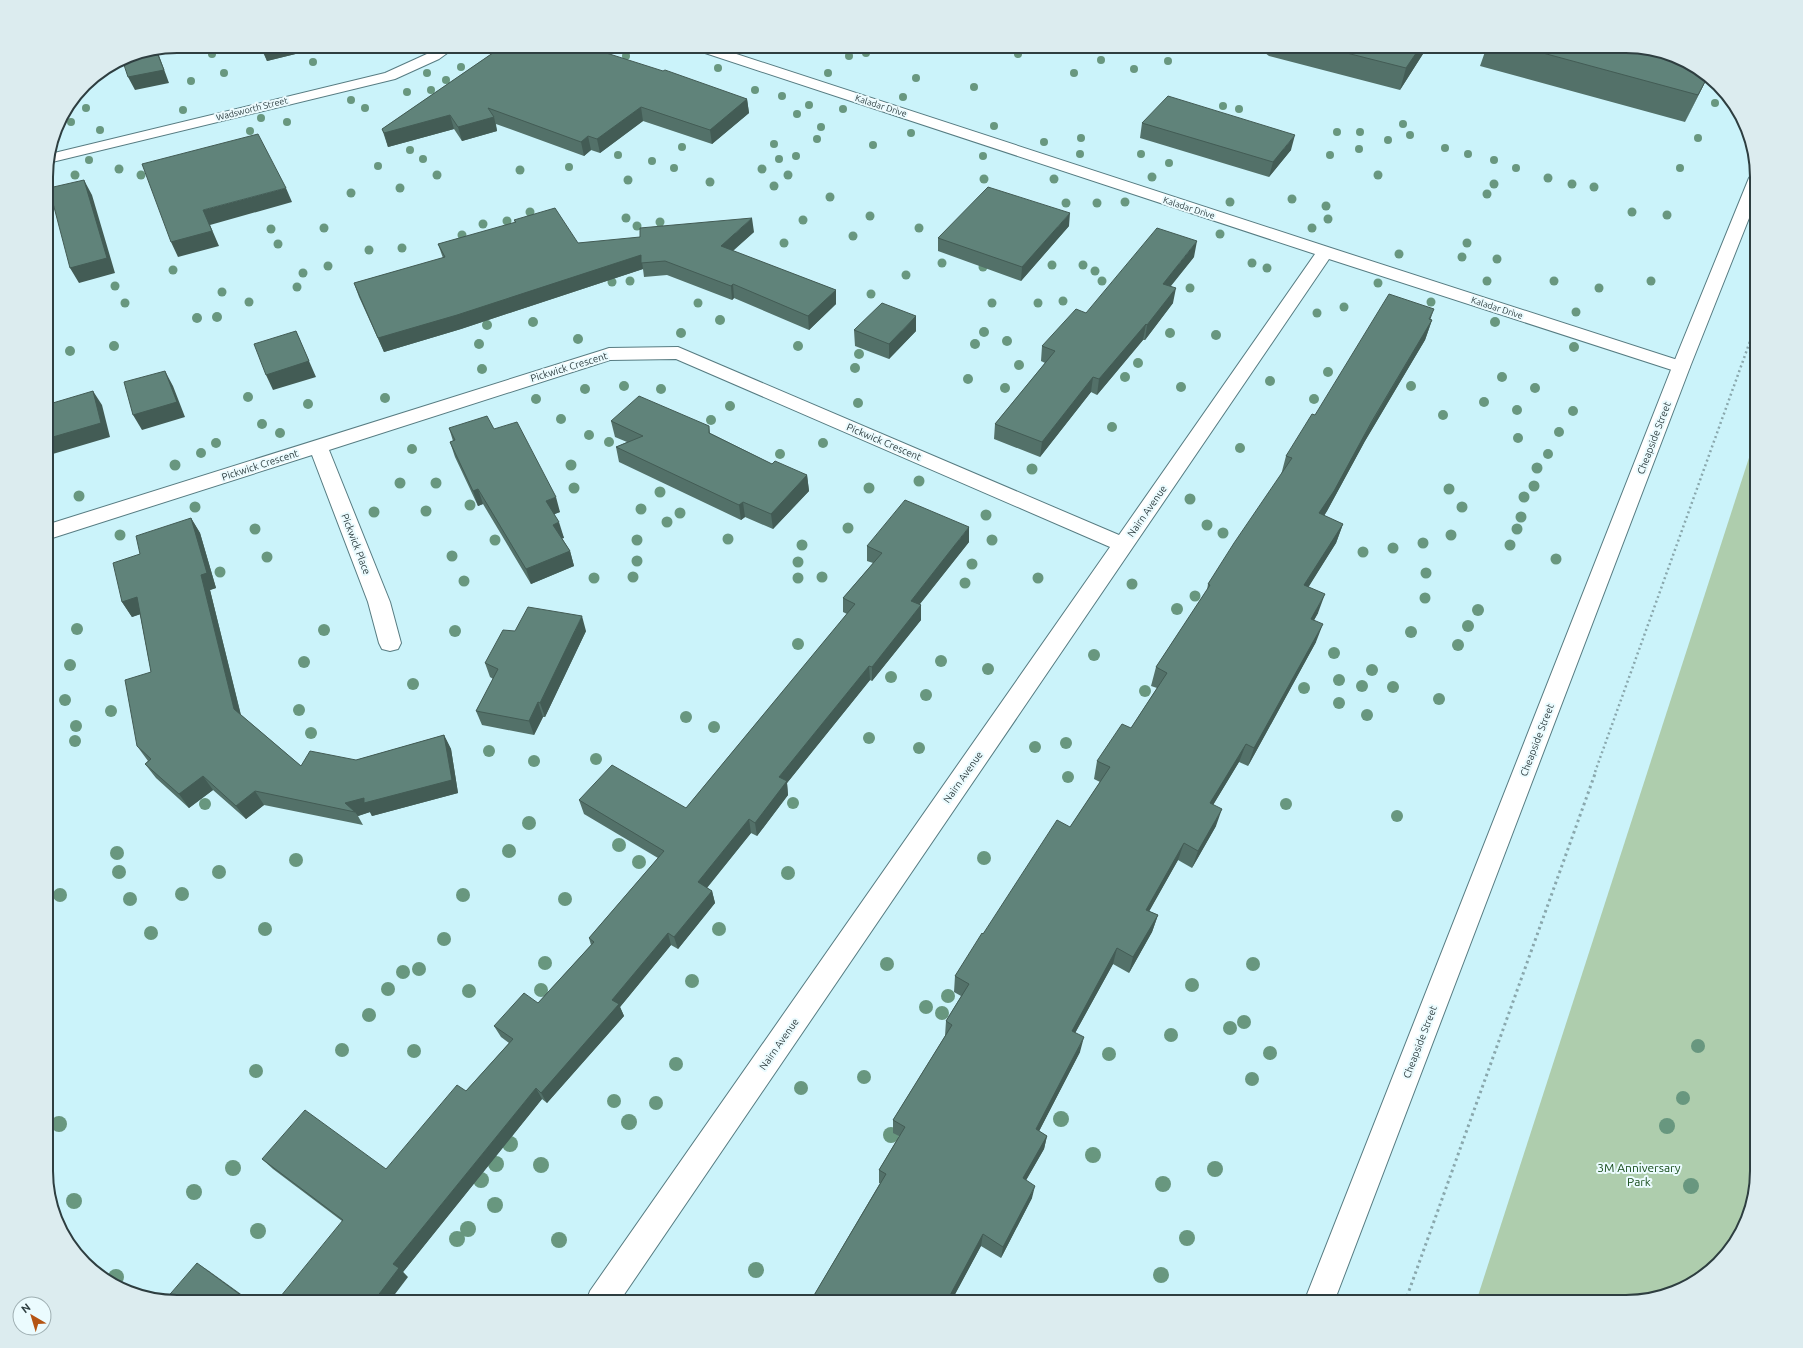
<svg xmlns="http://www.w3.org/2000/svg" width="1803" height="1348" font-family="Ubuntu,sans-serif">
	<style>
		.green { fill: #aecdad }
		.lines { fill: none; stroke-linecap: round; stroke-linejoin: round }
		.minor-casing { stroke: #577c82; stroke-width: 2 }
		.tertiary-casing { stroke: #577c82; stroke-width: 2 }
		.path-far2 { stroke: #89a7ac; stroke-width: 2; stroke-dasharray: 1.5 2; stroke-linecap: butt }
		.path-far1 { stroke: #89a7ac; stroke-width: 2.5; stroke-dasharray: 2 3; stroke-linecap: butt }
		.path { stroke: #89a7ac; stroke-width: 3; stroke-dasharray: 2.5 3.5; stroke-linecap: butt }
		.minor { fill: #fff; fill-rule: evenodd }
		.tertiary { fill: #fff; fill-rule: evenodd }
		.tree { fill: #68977f }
		.wall { fill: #537169 }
		.shaded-wall { fill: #435c55 }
		.building { fill: #60837a; stroke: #435c55 }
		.labels { text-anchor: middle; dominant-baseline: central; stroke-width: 4; stroke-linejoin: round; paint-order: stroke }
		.far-street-label { font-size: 9px; fill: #2e3e40; stroke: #ebfbfe }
		.street-label { font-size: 10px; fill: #2e3e40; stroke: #ebfbfe }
		.near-park-label { font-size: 12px; fill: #174c1a; stroke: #ebfbfe }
		.rim { fill: none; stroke: #2e3e40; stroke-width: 2 }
	</style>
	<rect width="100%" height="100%" fill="#cbf3fa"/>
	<!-- green -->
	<path class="green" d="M 1757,433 L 1757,1171 L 1750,1213 L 1730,1251 L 1684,1289 L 1626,1302 L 1476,1302 Z"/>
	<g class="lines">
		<defs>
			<path id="minor" d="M 440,46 L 457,46 L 439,59 L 395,79 L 48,163 L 50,154 L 385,73 L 429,53 Z
				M 691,46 L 712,46 L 1331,248 L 1687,363 L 1690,367 L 1687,371 L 1681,373 L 1675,371 L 1329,259 L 619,1302 L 586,1302 L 590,1291 L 1110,547 L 676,359 L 610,360 L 329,450 L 390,602 L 401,643 L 398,649 L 390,651 L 382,649 L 379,643 L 368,602 L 312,455 L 46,540 L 46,525 L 603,350 L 609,348 L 678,347 L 1119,535 L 1315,254 L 693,49 Z"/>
			<path id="tertiary" d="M 1756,173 L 1757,198 L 1690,367 L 1334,1302 L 1304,1302 L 1672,367 L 1749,178 L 1751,175 Z"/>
		</defs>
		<!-- minor casing -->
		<use href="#minor" class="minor-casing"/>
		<!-- tertiary casing -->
		<use href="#tertiary" class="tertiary-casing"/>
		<!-- path-far2 -->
		<path class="path-far2" d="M 1753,334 L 1757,322"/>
		<!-- path-far1 -->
		<path class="path-far1" d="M 1595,772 L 1753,333"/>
		<!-- path -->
		<path class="path" d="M 1405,1302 L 1596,771"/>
		<!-- minor -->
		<use href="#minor" class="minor"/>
		<!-- tertiary -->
		<use href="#tertiary" class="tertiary"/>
	</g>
	<!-- trees -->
	<g class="tree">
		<circle cx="866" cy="53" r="4"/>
		<circle cx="212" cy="54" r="4"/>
		<circle cx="1018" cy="54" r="4"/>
		<circle cx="626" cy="56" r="4"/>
		<circle cx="849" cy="56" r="4"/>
		<circle cx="1101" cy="60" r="4"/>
		<circle cx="1168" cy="61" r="4"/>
		<circle cx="313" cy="62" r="4"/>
		<circle cx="461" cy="67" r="4"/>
		<circle cx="718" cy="68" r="4"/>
		<circle cx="1134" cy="69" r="4"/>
		<circle cx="224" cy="73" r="4"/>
		<circle cx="427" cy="73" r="4"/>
		<circle cx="828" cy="73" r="4"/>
		<circle cx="1074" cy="73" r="4"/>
		<circle cx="916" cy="78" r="4"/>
		<circle cx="446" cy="80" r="4"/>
		<circle cx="191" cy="81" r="4"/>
		<circle cx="974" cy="87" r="4"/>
		<circle cx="431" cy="90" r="4"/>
		<circle cx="755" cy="90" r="4"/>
		<circle cx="407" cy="92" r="4"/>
		<circle cx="782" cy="96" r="4"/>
		<circle cx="903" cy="97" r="4"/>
		<circle cx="351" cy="100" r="4"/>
		<circle cx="1715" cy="103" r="4"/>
		<circle cx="809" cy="105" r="4"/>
		<circle cx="1223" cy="106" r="4"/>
		<circle cx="86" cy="108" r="4"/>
		<circle cx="365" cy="108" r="4"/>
		<circle cx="843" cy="109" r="4"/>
		<circle cx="1239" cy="109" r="4"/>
		<circle cx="183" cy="110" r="4"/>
		<circle cx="797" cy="114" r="4"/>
		<circle cx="261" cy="118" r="4"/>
		<circle cx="71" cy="122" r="4"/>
		<circle cx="287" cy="122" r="4"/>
		<circle cx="1403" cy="124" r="4"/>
		<circle cx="994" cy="126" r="4"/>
		<circle cx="821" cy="127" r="4"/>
		<circle cx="100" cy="130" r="4"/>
		<circle cx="250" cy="131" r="4"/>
		<circle cx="1337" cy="132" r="4"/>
		<circle cx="1360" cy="132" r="4"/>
		<circle cx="911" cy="133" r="4"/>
		<circle cx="1410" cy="135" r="4"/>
		<circle cx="1081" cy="138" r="4"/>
		<circle cx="1698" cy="138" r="4"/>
		<circle cx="817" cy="139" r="4"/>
		<circle cx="1388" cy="140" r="4"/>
		<circle cx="1044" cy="142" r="4"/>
		<circle cx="774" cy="144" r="4"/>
		<circle cx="873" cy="145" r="4"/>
		<circle cx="682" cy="147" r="4"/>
		<circle cx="1445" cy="148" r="4"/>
		<circle cx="1359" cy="149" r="4"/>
		<circle cx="410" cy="150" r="4"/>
		<circle cx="1080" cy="154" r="4"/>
		<circle cx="1141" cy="154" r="4"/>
		<circle cx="1468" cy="154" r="4"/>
		<circle cx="618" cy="155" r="4"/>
		<circle cx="1330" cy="155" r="4"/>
		<circle cx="796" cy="156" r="4"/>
		<circle cx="983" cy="156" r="4"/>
		<circle cx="423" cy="159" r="4"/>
		<circle cx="779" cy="159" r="4"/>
		<circle cx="89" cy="160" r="4"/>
		<circle cx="1494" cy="160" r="4"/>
		<circle cx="652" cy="161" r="4"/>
		<circle cx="1169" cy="163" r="4"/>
		<circle cx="378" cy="166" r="4"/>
		<circle cx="569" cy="167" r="4"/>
		<circle cx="674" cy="168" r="4"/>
		<circle cx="1516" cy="168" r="4"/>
		<circle cx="1680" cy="168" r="4"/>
		<circle cx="119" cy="169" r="4.5"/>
		<circle cx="762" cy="169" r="4.5"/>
		<circle cx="520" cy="170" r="4.5"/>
		<circle cx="75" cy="175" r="4.5"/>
		<circle cx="141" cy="175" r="4.5"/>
		<circle cx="437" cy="175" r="4.5"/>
		<circle cx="788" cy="175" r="4.5"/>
		<circle cx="1378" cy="175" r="4.5"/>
		<circle cx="1152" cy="177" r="4.5"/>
		<circle cx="1548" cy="178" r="4.5"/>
		<circle cx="984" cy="179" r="4.5"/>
		<circle cx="1054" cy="179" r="4.5"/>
		<circle cx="628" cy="180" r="4.5"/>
		<circle cx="710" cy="182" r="4.5"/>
		<circle cx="1494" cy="184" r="4.5"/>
		<circle cx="1572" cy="184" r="4.5"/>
		<circle cx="774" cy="186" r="4.5"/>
		<circle cx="1594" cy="187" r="4.5"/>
		<circle cx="400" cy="188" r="4.5"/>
		<circle cx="351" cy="193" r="4.5"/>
		<circle cx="1487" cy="194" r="4.5"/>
		<circle cx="830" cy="197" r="4.5"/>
		<circle cx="1292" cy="199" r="4.5"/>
		<circle cx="1125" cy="202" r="4.5"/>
		<circle cx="1230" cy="202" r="4.5"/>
		<circle cx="1066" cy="203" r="4.5"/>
		<circle cx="1097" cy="203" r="4.5"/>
		<circle cx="1326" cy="206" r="4.5"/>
		<circle cx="530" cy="212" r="4.5"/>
		<circle cx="1632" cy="212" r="4.5"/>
		<circle cx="1667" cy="215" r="4.5"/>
		<circle cx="870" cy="216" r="4.5"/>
		<circle cx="626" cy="218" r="4.5"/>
		<circle cx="1328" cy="219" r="4.5"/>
		<circle cx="803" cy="220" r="4.5"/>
		<circle cx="507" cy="221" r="4.5"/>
		<circle cx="660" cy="222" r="4.5"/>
		<circle cx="483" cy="224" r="4.5"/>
		<circle cx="637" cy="226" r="4.5"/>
		<circle cx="324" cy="228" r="4.5"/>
		<circle cx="919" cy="228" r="4.5"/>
		<circle cx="1312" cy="228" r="4.5"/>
		<circle cx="271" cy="229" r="4.5"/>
		<circle cx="1220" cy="234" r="4.5"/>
		<circle cx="462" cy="235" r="4.5"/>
		<circle cx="853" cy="236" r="4.5"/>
		<circle cx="784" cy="243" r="4.5"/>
		<circle cx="1467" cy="243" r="4.5"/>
		<circle cx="278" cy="244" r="4.5"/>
		<circle cx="402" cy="248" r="4.5"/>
		<circle cx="369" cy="250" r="4.5"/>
		<circle cx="1399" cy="254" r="4.5"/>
		<circle cx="1462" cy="257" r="4.5"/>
		<circle cx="1497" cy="259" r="4.5"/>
		<circle cx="942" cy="263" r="4.5"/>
		<circle cx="1252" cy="263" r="4.5"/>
		<circle cx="1052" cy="265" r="4.5"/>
		<circle cx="1083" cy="265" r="4.5"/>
		<circle cx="328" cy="266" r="4.5"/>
		<circle cx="983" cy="267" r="4.5"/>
		<circle cx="1267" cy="268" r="4.5"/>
		<circle cx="173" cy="270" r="4.5"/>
		<circle cx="1095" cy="271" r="4.5"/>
		<circle cx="303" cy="273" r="4.5"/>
		<circle cx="906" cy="275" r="4.5"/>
		<circle cx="630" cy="281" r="4.5"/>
		<circle cx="1102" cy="281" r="4.5"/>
		<circle cx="1487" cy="281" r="4.5"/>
		<circle cx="1554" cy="281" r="4.5"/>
		<circle cx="1651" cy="281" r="4.5"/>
		<circle cx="612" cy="282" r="4.5"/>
		<circle cx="1378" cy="283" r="4.5"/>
		<circle cx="115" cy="286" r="4.5"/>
		<circle cx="297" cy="287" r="4.5"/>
		<circle cx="1190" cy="288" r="4.5"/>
		<circle cx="1599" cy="288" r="4.5"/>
		<circle cx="222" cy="292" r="4.5"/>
		<circle cx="871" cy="294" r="4.5"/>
		<circle cx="1063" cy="301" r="4.5"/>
		<circle cx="249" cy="302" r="4.5"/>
		<circle cx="1431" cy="302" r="4.5"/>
		<circle cx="125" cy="303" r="4.5"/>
		<circle cx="698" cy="303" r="4.5"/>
		<circle cx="992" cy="303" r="4.5"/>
		<circle cx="1038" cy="303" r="4.5"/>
		<circle cx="1344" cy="307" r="4.5"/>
		<circle cx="1576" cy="312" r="4.5"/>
		<circle cx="1317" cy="313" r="4.5"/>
		<circle cx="217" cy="317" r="5"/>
		<circle cx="197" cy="318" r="5"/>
		<circle cx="720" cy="320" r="5"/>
		<circle cx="533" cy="322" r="5"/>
		<circle cx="1495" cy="322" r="5"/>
		<circle cx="487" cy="325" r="5"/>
		<circle cx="984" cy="332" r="5"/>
		<circle cx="681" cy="333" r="5"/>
		<circle cx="1170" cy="333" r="5"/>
		<circle cx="1216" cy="335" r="5"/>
		<circle cx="578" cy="339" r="5"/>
		<circle cx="1007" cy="341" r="5"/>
		<circle cx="479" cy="344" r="5"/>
		<circle cx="975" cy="344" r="5"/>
		<circle cx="114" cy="346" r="5"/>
		<circle cx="798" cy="346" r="5"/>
		<circle cx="1574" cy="347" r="5"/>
		<circle cx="70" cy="351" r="5"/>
		<circle cx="859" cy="354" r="5"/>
		<circle cx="1138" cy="363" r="5"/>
		<circle cx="1019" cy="365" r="5"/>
		<circle cx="855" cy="368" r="5"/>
		<circle cx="482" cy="369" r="5"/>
		<circle cx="1328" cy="372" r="5"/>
		<circle cx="1125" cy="377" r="5"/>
		<circle cx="1502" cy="377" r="5"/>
		<circle cx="968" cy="379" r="5"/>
		<circle cx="1270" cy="381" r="5"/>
		<circle cx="624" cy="386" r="5"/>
		<circle cx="1411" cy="386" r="5"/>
		<circle cx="1181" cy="387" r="5"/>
		<circle cx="1005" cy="388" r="5"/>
		<circle cx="1535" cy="388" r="5"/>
		<circle cx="585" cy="389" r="5"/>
		<circle cx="661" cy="389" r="5"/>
		<circle cx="248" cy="397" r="5"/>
		<circle cx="385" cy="398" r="5"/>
		<circle cx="536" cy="399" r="5"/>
		<circle cx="1314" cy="399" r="5"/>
		<circle cx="1484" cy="402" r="5"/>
		<circle cx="858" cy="403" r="5"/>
		<circle cx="308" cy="404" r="5"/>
		<circle cx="730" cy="406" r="5"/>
		<circle cx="1517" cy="410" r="5"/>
		<circle cx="1573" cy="411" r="5"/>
		<circle cx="1443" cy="415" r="5"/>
		<circle cx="561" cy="419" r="5"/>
		<circle cx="711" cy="420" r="5"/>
		<circle cx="262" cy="424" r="5"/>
		<circle cx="1112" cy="427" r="5"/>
		<circle cx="1559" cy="432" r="5"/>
		<circle cx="280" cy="433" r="5"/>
		<circle cx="589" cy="435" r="5"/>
		<circle cx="1518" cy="438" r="5"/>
		<circle cx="609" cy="442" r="5"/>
		<circle cx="216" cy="443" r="5"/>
		<circle cx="823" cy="443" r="5"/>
		<circle cx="1240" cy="448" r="5"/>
		<circle cx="412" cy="449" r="5"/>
		<circle cx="201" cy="453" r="5"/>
		<circle cx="780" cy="454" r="5"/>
		<circle cx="1548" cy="454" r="5"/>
		<circle cx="175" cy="465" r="5.5"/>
		<circle cx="571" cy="465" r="5.5"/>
		<circle cx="1537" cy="468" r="5.5"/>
		<circle cx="1032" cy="469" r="5.5"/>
		<circle cx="919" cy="481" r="5.5"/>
		<circle cx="400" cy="483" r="5.5"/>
		<circle cx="436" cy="483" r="5.5"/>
		<circle cx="1534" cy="486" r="5.5"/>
		<circle cx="574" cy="488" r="5.5"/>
		<circle cx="869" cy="488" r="5.5"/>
		<circle cx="1449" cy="489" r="5.5"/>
		<circle cx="660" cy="492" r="5.5"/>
		<circle cx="79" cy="496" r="5.5"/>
		<circle cx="1524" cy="497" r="5.5"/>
		<circle cx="1190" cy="499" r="5.5"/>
		<circle cx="470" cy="505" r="5.5"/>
		<circle cx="195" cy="507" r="5.5"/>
		<circle cx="1462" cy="507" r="5.5"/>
		<circle cx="641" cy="509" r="5.5"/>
		<circle cx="426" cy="511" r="5.5"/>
		<circle cx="374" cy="512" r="5.5"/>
		<circle cx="680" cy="513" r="5.5"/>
		<circle cx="986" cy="515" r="5.5"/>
		<circle cx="1521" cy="517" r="5.5"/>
		<circle cx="667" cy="522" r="5.5"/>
		<circle cx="1207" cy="525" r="5.5"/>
		<circle cx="848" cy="528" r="5.5"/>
		<circle cx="255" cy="529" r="5.5"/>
		<circle cx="1517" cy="529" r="5.5"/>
		<circle cx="1223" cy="533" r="5.5"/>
		<circle cx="120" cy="535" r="5.5"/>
		<circle cx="1451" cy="535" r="5.5"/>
		<circle cx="728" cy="539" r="5.5"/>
		<circle cx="495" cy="540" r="5.5"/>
		<circle cx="637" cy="540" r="5.5"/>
		<circle cx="992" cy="540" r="5.5"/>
		<circle cx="1423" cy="543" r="5.5"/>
		<circle cx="802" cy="545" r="5.5"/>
		<circle cx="1510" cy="545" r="5.5"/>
		<circle cx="1393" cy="548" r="5.5"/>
		<circle cx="1363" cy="552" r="5.5"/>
		<circle cx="452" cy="556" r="5.5"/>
		<circle cx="267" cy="557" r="5.5"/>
		<circle cx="1556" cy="559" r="5.5"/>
		<circle cx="637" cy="561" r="5.5"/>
		<circle cx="798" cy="562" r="5.5"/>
		<circle cx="972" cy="564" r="5.5"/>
		<circle cx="220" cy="572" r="5.5"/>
		<circle cx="1426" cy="573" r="5.5"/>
		<circle cx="633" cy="577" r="5.5"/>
		<circle cx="822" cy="577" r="5.5"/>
		<circle cx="594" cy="578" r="5.5"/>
		<circle cx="798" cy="578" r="5.5"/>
		<circle cx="1038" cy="578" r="5.5"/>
		<circle cx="464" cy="581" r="5.5"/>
		<circle cx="965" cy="583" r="5.5"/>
		<circle cx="1132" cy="584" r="5.5"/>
		<circle cx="1195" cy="596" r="5.5"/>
		<circle cx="1425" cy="598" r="5.5"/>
		<circle cx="1177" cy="609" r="6"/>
		<circle cx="1478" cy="610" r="6"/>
		<circle cx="1468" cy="626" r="6"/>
		<circle cx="77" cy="629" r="6"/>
		<circle cx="324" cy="630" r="6"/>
		<circle cx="455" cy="631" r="6"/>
		<circle cx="1411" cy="632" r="6"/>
		<circle cx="798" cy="644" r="6"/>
		<circle cx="1458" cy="645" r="6"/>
		<circle cx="1334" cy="653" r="6"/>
		<circle cx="1094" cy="655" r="6"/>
		<circle cx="941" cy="661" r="6"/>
		<circle cx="304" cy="662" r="6"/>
		<circle cx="70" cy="665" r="6"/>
		<circle cx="988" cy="669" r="6"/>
		<circle cx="1372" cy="670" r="6"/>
		<circle cx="891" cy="677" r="6"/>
		<circle cx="1339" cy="680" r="6"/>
		<circle cx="413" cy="684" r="6"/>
		<circle cx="1362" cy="686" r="6"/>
		<circle cx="1393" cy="687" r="6"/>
		<circle cx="1304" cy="688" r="6"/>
		<circle cx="1145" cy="691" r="6"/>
		<circle cx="926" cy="695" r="6"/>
		<circle cx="1439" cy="699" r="6"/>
		<circle cx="65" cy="700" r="6"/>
		<circle cx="1339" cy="703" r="6"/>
		<circle cx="299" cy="710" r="6"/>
		<circle cx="111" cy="711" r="6"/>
		<circle cx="1367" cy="715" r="6"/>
		<circle cx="686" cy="717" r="6"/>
		<circle cx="76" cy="726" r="6"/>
		<circle cx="714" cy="727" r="6"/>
		<circle cx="311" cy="733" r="6"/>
		<circle cx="869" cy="738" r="6"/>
		<circle cx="75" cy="741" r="6"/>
		<circle cx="1066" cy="743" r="6"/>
		<circle cx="1035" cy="747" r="6"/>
		<circle cx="919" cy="748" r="6"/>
		<circle cx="489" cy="751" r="6"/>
		<circle cx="596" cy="759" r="6"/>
		<circle cx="534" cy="761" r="6"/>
		<circle cx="1068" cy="777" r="6"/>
		<circle cx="793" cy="803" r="6"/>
		<circle cx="205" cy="804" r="6"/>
		<circle cx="1286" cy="804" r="6"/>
		<circle cx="1397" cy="816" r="6"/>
		<circle cx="529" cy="823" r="7"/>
		<circle cx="619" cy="845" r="7"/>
		<circle cx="509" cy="851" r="7"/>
		<circle cx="117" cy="853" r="7"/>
		<circle cx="984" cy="858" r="7"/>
		<circle cx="296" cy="860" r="7"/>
		<circle cx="639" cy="862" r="7"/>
		<circle cx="119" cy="872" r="7"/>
		<circle cx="219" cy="872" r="7"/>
		<circle cx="788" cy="873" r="7"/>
		<circle cx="182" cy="894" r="7"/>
		<circle cx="60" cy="895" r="7"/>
		<circle cx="463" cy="895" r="7"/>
		<circle cx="130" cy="899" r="7"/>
		<circle cx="565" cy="899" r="7"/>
		<circle cx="265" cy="929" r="7"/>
		<circle cx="719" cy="929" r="7"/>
		<circle cx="151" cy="933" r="7"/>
		<circle cx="444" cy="939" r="7"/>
		<circle cx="545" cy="963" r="7"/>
		<circle cx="887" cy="964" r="7"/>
		<circle cx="1253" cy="964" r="7"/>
		<circle cx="419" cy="969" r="7"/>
		<circle cx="403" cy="972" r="7"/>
		<circle cx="692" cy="981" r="7"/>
		<circle cx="1192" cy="985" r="7"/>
		<circle cx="388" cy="989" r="7"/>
		<circle cx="541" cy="990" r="7"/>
		<circle cx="469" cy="991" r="7"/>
		<circle cx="948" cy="996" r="7"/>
		<circle cx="926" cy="1007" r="7"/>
		<circle cx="942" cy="1013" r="7"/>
		<circle cx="369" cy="1015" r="7"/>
		<circle cx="1244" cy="1022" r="7"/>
		<circle cx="1230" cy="1028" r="7"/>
		<circle cx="1171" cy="1035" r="7"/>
		<circle cx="1698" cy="1046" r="7"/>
		<circle cx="342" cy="1050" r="7"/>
		<circle cx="414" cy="1051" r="7"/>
		<circle cx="1270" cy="1053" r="7"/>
		<circle cx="1109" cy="1054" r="7"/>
		<circle cx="676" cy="1064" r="7"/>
		<circle cx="256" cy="1071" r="7"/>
		<circle cx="864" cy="1077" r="7"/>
		<circle cx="1252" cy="1079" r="7"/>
		<circle cx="801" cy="1088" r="7"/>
		<circle cx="1683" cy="1098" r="7"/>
		<circle cx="614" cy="1101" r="7"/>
		<circle cx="656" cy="1103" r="7"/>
		<circle cx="1061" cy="1119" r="8"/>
		<circle cx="629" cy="1122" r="8"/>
		<circle cx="59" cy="1124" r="8"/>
		<circle cx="1667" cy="1126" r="8"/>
		<circle cx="891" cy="1135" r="8"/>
		<circle cx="510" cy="1144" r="8"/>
		<circle cx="1093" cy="1155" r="8"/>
		<circle cx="496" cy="1164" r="8"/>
		<circle cx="541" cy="1165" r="8"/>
		<circle cx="233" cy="1168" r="8"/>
		<circle cx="1215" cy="1169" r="8"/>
		<circle cx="481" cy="1180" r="8"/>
		<circle cx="1163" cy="1184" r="8"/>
		<circle cx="1691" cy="1186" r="8"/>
		<circle cx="194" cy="1192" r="8"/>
		<circle cx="74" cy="1201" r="8"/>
		<circle cx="495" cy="1205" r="8"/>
		<circle cx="468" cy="1229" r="8"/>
		<circle cx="258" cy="1231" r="8"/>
		<circle cx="1187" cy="1238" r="8"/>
		<circle cx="457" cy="1239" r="8"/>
		<circle cx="559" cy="1240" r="8"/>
		<circle cx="756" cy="1270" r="8"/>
		<circle cx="1161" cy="1275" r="8"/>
		<circle cx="116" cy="1277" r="8"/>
	</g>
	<!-- wall -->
	<path class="wall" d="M 260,46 L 328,46 L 267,61 Z
		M 503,46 L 747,99 L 749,113 L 712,144 L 643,121 L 600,153 L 591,150 L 584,156 L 496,124 L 497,131 L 462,141 L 454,129 L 388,147 L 382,129 Z
		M 1256,46 L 1428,46 L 1400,90 L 1269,56 Z
		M 1487,46 L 1626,46 L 1708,76 L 1685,122 L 1480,66 Z
		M 1142,123 L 1291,150 L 1269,177 L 1140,138 Z
		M 514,220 L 578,243 L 754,232 L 733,251 L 836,290 L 836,304 L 809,330 L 734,298 L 732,300 L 667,275 L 644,277 L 643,269 L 461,329 L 384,352 L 359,297 L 354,283 L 443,258 L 438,244 L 515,223 Z
		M 1069,226 L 1021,281 L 938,251 L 938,238 Z
		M 1194,257 L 1171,286 L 1173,303 L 1145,340 L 1143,340 L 1097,395 L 1091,392 L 1040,457 L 994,439 L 995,424 L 1045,363 L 1041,361 L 1042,346 L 1086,313 Z
		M 1430,319 L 1432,320 L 1425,340 L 1365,441 L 1327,511 L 1324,516 L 1343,524 L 1336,543 L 1308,587 L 1318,613 L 1314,620 L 1316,642 L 1248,766 L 1239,762 L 1213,805 L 1216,826 L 1192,868 L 1178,860 L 1149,911 L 1158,915 L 1152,932 L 1129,973 L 1113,964 L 1075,1033 L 1080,1052 L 1039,1131 L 1047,1136 L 1044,1149 L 1026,1180 L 1032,1198 L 1001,1258 L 981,1246 L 951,1301 L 810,1302 L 880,1183 L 879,1183 L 879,1170 L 899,1136 L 893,1133 L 893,1120 L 945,1036 L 946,1021 L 961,996 L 954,992 L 955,976 L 983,934 L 1070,827 L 1100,782 L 1094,779 L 1097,761 L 1131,728 L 1157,688 L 1151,686 L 1156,667 L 1207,590 L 1208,584 L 1281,475 L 1286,456 L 1315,415 Z
		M 854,330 L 916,331 L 889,359 L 855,346 Z
		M 611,421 L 709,426 L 710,433 L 772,464 L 807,475 L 809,491 L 773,529 L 745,517 L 741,520 L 619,462 L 616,447 L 627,442 L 615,437 Z
		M 449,428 L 494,429 L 560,512 L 554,514 L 564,538 L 562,538 L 570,551 L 574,566 L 531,584 L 483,504 L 478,506 L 455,457 L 450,442 L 453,441 Z
		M 191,518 L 200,533 L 216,588 L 210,590 L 241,715 L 301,766 L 356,760 L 444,735 L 451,749 L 458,793 L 372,816 L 370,812 L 358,816 L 363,825 L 264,805 L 246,819 L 213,790 L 189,808 L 156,778 L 145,764 L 148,761 L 137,746 L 151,672 L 140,614 L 132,617 L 122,602 L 140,554 Z
		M 969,542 L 920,604 L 921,605 L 921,620 L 872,681 L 870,680 L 787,783 L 788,795 L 757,836 L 751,833 L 707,888 L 712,891 L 715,903 L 678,949 L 671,945 L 620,1007 L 624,1016 L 547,1103 L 542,1099 L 403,1272 L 408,1277 L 342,1221 L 273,1169 L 262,1159 L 386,1169 L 466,1091 L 509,1043 L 501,1037 L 494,1026 L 538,1003 L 591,945 L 589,938 L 658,858 L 584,814 L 579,800 L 686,808 L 847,614 L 843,612 L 843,598 L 873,563 L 867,561 L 867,546 Z
		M 515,631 L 586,631 L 545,717 L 543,717 L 534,735 L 482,725 L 476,711 L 493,679 L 490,677 L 485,663 Z"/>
	<!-- shaded-wall -->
	<path class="shaded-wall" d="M 271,46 L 328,46 L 267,61 L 262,48 Z
		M 1421,46 L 1428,46 L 1400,90 L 1406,68 Z
		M 156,50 L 157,50 L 169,83 L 135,90 L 128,77 Z
		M 1708,76 L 1685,122 L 1698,95 Z
		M 747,99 L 749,113 L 712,144 L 710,130 Z
		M 641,107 L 643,121 L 600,153 L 597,139 Z
		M 450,115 L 454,129 L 388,147 L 384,133 Z
		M 494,117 L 497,131 L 462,141 L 458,127 Z
		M 1295,135 L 1291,150 L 1269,177 L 1273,162 Z
		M 588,136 L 591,150 L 584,156 L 581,142 Z
		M 84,180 L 92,195 L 115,273 L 79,283 L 70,268 Z
		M 286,188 L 292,202 L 210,225 L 219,246 L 178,257 L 171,242 L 203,210 Z
		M 1070,213 L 1069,226 L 1021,281 L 1022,267 Z
		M 752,218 L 754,232 L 722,260 L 721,246 Z
		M 1197,241 L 1194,257 L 1160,299 L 1163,284 Z
		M 641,255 L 643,269 L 461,329 L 384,352 L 378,338 Z
		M 733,284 L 734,298 L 732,300 L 731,286 Z
		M 1176,288 L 1173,303 L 1145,340 L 1147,325 Z
		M 836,290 L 836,304 L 809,330 L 808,316 Z
		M 1434,309 L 1427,329 L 1429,319 Z
		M 916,316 L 916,331 L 889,359 L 889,344 Z
		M 1432,320 L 1425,340 L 1365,441 L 1327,511 L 1312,533 L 1319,513 Z
		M 1146,324 L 1143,340 L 1097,395 L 1099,379 Z
		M 296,331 L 316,377 L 273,390 L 266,375 Z
		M 165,371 L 173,386 L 185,417 L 142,430 L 133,415 Z
		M 1093,377 L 1091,392 L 1040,457 L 1042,442 Z
		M 93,391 L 102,405 L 110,437 L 46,456 L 46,439 Z
		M 807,475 L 809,491 L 773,529 L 771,514 Z
		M 478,489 L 483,504 L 478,506 L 473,491 Z
		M 556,497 L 560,512 L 550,516 L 546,501 Z
		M 743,502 L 745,517 L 741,520 L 739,505 Z
		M 191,518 L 200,533 L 216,588 L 210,590 L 243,724 L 234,709 L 201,575 Z
		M 559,522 L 564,538 L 557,540 L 553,525 Z
		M 1343,524 L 1336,543 L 1298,604 L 1304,585 Z
		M 969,527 L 969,542 L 911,615 L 911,601 Z
		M 570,551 L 574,566 L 531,584 L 526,569 Z
		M 1325,594 L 1318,613 L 1304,638 L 1311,619 Z
		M 137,597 L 147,612 L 132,617 L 122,602 Z
		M 921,605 L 921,620 L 872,681 L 872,667 Z
		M 582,616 L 586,631 L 545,717 L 540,703 Z
		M 1323,624 L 1316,642 L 1248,766 L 1254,748 Z
		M 869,666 L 870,680 L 787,783 L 788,795 L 757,836 L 755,823 L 779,777 Z
		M 538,702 L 543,717 L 534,735 L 529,721 Z
		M 444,735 L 451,749 L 458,793 L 372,816 L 370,812 L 358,816 L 355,812 L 345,803 Z
		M 1246,744 L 1239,762 L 1204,820 L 1210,803 Z
		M 46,762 L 48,764 L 54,800 L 46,803 Z
		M 203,776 L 213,790 L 189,808 L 179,794 Z
		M 255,791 L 264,805 L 246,819 L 236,806 Z
		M 1222,809 L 1216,826 L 1192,868 L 1198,851 Z
		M 749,819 L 751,833 L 701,895 L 698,882 Z
		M 1184,843 L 1178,860 L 1141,926 L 1146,910 Z
		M 712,891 L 715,903 L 678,949 L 674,937 Z
		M 1158,915 L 1152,932 L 1129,973 L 1133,957 Z
		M 668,933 L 671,945 L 620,1007 L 624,1016 L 547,1103 L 541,1093 L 612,1000 Z
		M 1117,948 L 1113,964 L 1068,1046 L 1072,1031 Z
		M 1084,1037 L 1080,1052 L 1033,1143 L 1036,1129 Z
		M 536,1088 L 542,1099 L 403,1272 L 408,1277 L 389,1302 L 373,1302 L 393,1264 Z
		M 1047,1136 L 1044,1149 L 1020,1191 L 1023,1178 Z
		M 1035,1186 L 1032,1198 L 1001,1258 L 1003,1247 Z
		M 983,1234 L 981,1246 L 951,1302 L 948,1299 Z
		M 197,1263 L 209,1271 L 252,1302 L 250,1302 Z"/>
	<!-- building -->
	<path class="building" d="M 261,46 L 271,46 L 262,48 Z
		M 503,46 L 576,46 L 598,53 L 600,51 L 663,71 L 665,70 L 747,99 L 710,130 L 641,107 L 597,139 L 588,136 L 581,142 L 488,108 L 494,117 L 458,127 L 450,115 L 384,133 L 382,129 Z
		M 1319,46 L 1421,46 L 1406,68 Z
		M 1517,46 L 1626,46 L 1668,53 L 1706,73 L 1708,76 L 1698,95 Z
		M 156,50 L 164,70 L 128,77 L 122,59 L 127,56 Z
		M 1168,96 L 1295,135 L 1273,162 L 1142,123 Z
		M 258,134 L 286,188 L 203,210 L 212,231 L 171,242 L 142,164 Z
		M 84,180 L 107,258 L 70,268 L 49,188 Z
		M 988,187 L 1070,213 L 1022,267 L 938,238 Z
		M 555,208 L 578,243 L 640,237 L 640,228 L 752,218 L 721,246 L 836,290 L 808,316 L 733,284 L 731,286 L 665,261 L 641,263 L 641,255 L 457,315 L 378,338 L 354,283 L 445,257 L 438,244 L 516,222 L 514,220 Z
		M 1157,228 L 1197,241 L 1163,284 L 1176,288 L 1147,325 L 1146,324 L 1099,379 L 1093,377 L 1042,442 L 995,424 L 1055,351 L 1042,346 L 1076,309 L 1086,313 Z
		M 1389,294 L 1434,309 L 1429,319 L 1432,320 L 1372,421 L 1334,491 L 1319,513 L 1343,524 L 1304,585 L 1325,594 L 1311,619 L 1323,624 L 1254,748 L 1246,744 L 1210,803 L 1222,809 L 1198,851 L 1184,843 L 1146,910 L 1158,915 L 1133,957 L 1117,948 L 1072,1031 L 1084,1037 L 1036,1129 L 1047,1136 L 1023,1178 L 1035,1186 L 1003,1247 L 983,1234 L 948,1299 L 953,1302 L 810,1302 L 886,1174 L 879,1170 L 905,1127 L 893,1120 L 952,1025 L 946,1021 L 969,984 L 955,976 L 982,933 L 983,934 L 1057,820 L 1070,827 L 1110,767 L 1097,761 L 1122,724 L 1131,728 L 1167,673 L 1156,667 L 1210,585 L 1208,584 L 1234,543 L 1292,458 L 1286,456 L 1312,414 L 1315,415 Z
		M 882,303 L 916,316 L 889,344 L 854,330 Z
		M 296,331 L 309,361 L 266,375 L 254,344 Z
		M 165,371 L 177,402 L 133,415 L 124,382 Z
		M 93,391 L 101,423 L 46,439 L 46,405 Z
		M 639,396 L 709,426 L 709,433 L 772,464 L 775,461 L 807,475 L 771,514 L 743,502 L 739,505 L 616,447 L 643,436 L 611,421 Z
		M 487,416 L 494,429 L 517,422 L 556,497 L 546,501 L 559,522 L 553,525 L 570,551 L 526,569 L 478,489 L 473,491 L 450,442 L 455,440 L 449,428 Z
		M 905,500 L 969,527 L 911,601 L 921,605 L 872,667 L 869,666 L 779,777 L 787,781 L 755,823 L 749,819 L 698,882 L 712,891 L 674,937 L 668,933 L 612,1000 L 619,1004 L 541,1093 L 536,1088 L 393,1264 L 399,1268 L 373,1302 L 276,1302 L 343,1220 L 262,1159 L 305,1110 L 386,1169 L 457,1085 L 466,1091 L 513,1039 L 494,1026 L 524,993 L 538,1003 L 594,942 L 589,938 L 664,851 L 579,800 L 612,765 L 686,808 L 855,604 L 843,598 L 882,553 L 867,546 Z
		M 191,518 L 207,573 L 201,575 L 234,709 L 301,766 L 310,751 L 356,760 L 444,735 L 452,780 L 364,803 L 364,798 L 345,803 L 355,812 L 255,791 L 236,806 L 203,776 L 179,794 L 145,764 L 151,759 L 137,746 L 125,680 L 151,672 L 137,597 L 122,602 L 113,563 L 140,554 L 136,536 Z
		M 528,607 L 582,616 L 540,703 L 538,702 L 529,721 L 476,711 L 498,669 L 485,663 L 503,630 L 515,631 Z
		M 197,1263 L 250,1302 L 177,1302 L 165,1300 Z"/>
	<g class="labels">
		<!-- far-street labels -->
		<g class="far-street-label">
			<text transform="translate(881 106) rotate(18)">Kaladar Drive</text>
			<text transform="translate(252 109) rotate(-14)">Wadsworth Street</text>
			<text transform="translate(1189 208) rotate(18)">Kaladar Drive</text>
			<text transform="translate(1497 308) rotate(18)">Kaladar Drive</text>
		</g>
		<!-- street labels -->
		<g class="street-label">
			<text transform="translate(569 367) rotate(-17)">Pickwick Crescent</text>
			<text transform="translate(1654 438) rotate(-69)">Cheapside Street</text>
			<text transform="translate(884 442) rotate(23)">Pickwick Crescent</text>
			<text transform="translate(260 465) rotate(-18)">Pickwick Crescent</text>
			<text transform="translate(1147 511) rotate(-55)">Nairn Avenue</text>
			<text transform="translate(356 544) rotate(69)">Pickwick Place</text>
			<text transform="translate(1537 740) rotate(-69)">Cheapside Street</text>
			<text transform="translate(963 777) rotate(-55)">Nairn Avenue</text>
			<text transform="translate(1420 1042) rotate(-69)">Cheapside Street</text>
			<text transform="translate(779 1044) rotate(-55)">Nairn Avenue</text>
		</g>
		<!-- near-park labels -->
		<g class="near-park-label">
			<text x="1639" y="1167">3M Anniversary<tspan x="1639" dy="14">Park</tspan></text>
		</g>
	</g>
	<!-- crop -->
	<path d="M0 0H1803V1348H0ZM177 53H1626A124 124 0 0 1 1750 177V1171A124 124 0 0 1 1626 1295H177A124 124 0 0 1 53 1171V177A124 124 0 0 1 177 53Z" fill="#dcecef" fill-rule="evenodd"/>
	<path class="rim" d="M177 53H1626A124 124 0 0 1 1750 177V1171A124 124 0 0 1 1626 1295H177A124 124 0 0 1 53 1171V177A124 124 0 0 1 177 53Z"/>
	<!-- north arrow -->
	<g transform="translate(32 1316) rotate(322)"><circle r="19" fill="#ebfbfe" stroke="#9fafb2"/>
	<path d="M0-3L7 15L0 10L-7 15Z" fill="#b55413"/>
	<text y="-6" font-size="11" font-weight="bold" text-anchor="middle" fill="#2e3e40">N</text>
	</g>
</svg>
